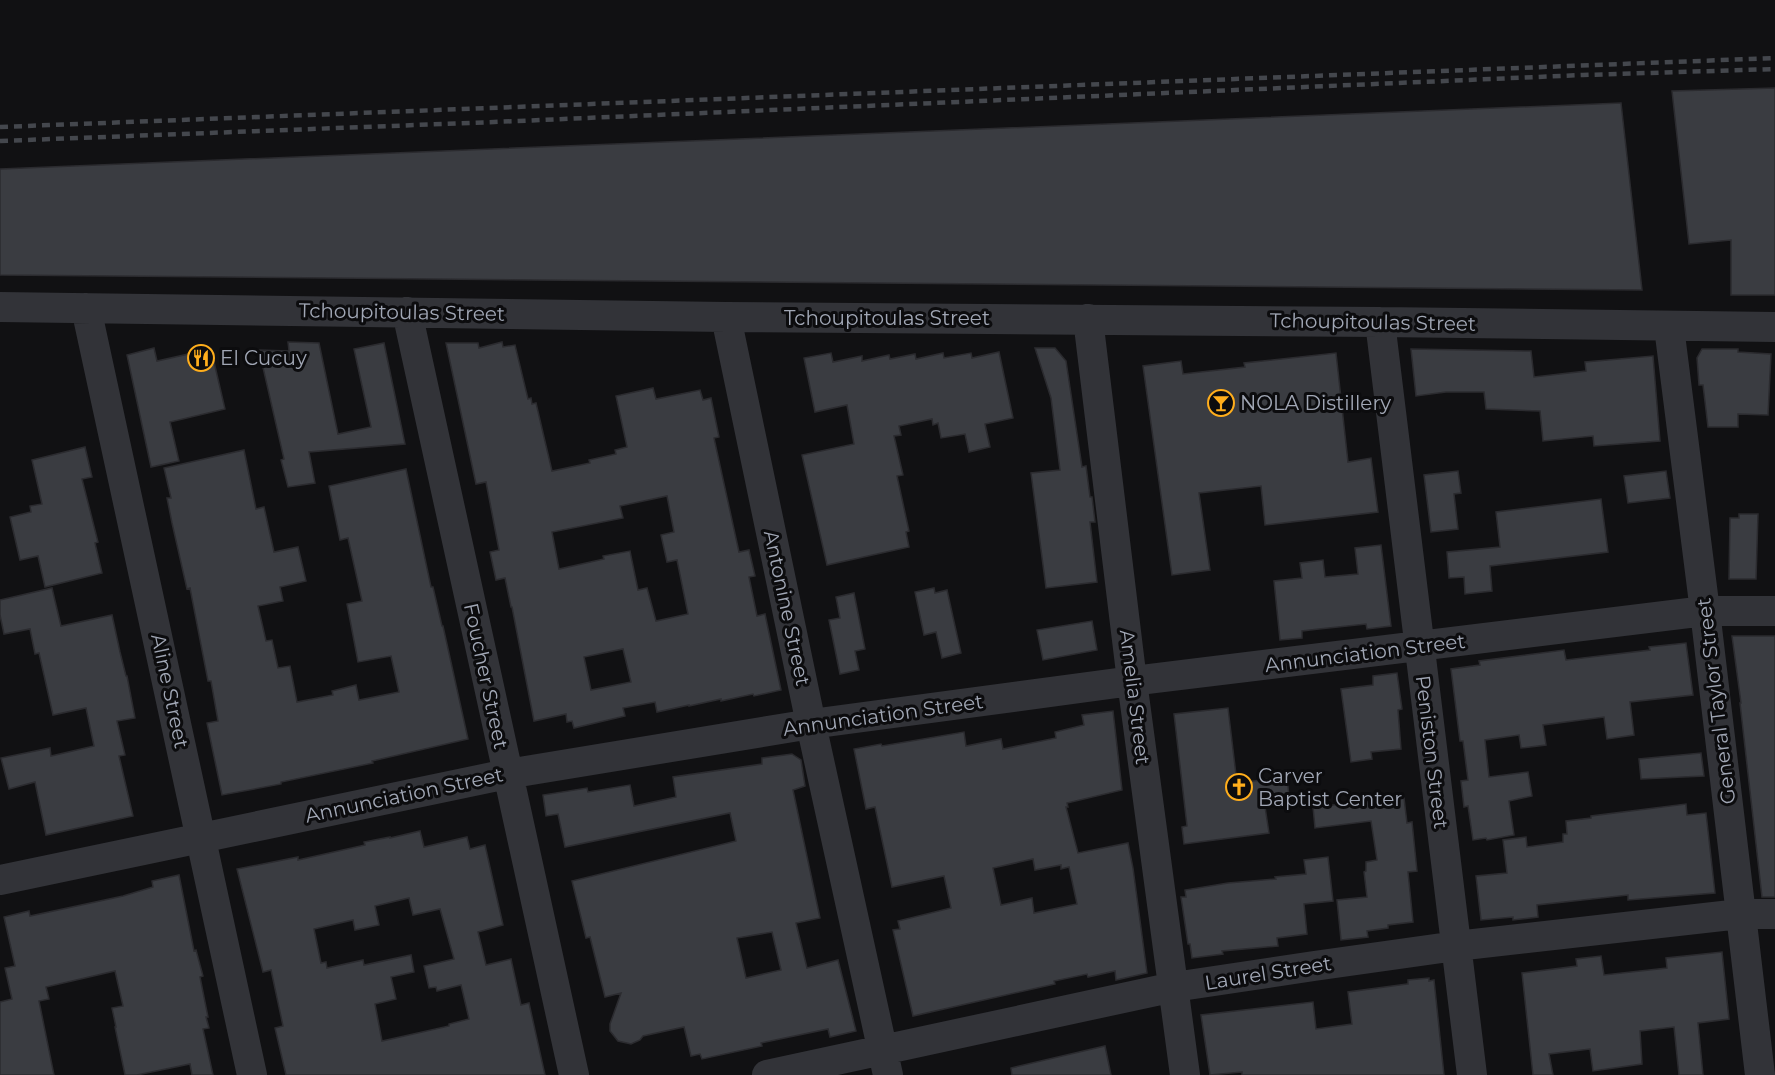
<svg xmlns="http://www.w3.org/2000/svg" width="1775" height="1075" font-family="Montserrat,sans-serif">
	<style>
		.building { fill: #3a3c41; stroke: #2b2b2f; stroke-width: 1.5; fill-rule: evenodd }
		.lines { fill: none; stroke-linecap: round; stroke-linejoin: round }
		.minor { stroke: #323338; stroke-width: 30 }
		.rail { stroke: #44474d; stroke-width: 4.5; stroke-dasharray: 8 6; stroke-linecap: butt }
		.labels { text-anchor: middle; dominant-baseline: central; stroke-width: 6; stroke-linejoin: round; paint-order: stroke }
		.street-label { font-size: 20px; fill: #a1a7b5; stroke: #0c0c0e }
		.poi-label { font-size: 20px; fill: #a1a7b5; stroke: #0c0c0e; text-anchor: start }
	</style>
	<rect width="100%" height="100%" fill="#111113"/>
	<!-- building -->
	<path class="building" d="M 1775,88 L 1775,295 L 1731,295 L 1731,240 L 1689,244 L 1672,91 Z
		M 1621,103 L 1642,290 L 0,275 L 0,169 Z
		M 288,342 L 319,343 L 338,434 L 371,427 L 354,349 L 384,343 L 405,444 L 309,452 L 315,483 L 288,487 L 281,460 L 284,459 L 259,350 L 289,351 Z
		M 502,342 L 503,347 L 515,345 L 528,399 L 531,398 L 532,404 L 536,403 L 552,471 L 590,463 L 589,460 L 616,454 L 615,450 L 627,447 L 616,396 L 653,388 L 656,399 L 700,390 L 703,400 L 711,398 L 719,437 L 714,438 L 739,552 L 749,550 L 755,576 L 749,577 L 757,616 L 765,614 L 781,690 L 754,696 L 753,694 L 721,701 L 721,699 L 689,706 L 689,705 L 657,712 L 655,702 L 623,708 L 625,716 L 574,728 L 572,721 L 567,722 L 566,714 L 534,721 L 512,607 L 511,607 L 505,578 L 496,580 L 490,552 L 499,550 L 486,482 L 476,484 L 446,343 L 478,343 L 479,348 ZM 667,496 L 674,532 L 661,535 L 667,562 L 677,560 L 688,614 L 656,621 L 647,588 L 638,590 L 630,551 L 603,556 L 604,559 L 559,569 L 552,532 L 623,518 L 620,506 ZM 623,649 L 631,682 L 591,690 L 584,657 Z
		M 154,348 L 157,361 L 211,349 L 225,409 L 170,422 L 179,461 L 151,467 L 127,355 Z
		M 1035,348 L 1055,348 L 1066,361 L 1082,467 L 1086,466 L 1090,497 L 1092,497 L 1095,522 L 1090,522 L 1097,582 L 1046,588 L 1031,473 L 1060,470 L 1051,398 Z
		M 1411,349 L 1531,351 L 1534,377 L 1586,371 L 1585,362 L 1653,356 L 1660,441 L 1594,446 L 1593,436 L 1543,441 L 1540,411 L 1486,409 L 1484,392 L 1446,392 L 1416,396 Z
		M 1702,349 L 1738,349 L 1738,352 L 1771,354 L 1768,415 L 1738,414 L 1738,427 L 1708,427 L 1703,385 L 1699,385 L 1697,358 Z
		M 999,352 L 1013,418 L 985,424 L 990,447 L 969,452 L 965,434 L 941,438 L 938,423 L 933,425 L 932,419 L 899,426 L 901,435 L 894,436 L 903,475 L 897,476 L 909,531 L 906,532 L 909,547 L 827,565 L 802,455 L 854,444 L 847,405 L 815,412 L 804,358 L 831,353 L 833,362 L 862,356 L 862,361 L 889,355 L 890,359 L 915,354 L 916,359 L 943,353 L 944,358 L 971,353 L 972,358 Z
		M 1336,353 L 1348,462 L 1371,458 L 1378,512 L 1265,525 L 1261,486 L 1199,493 L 1210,570 L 1172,575 L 1143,366 L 1181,361 L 1183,374 L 1245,367 L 1244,363 Z
		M 85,447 L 92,477 L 82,479 L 98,542 L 95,543 L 102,573 L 45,587 L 38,556 L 20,560 L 10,517 L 31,512 L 30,506 L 42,504 L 32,460 Z
		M 244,450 L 256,509 L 264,507 L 274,552 L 298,547 L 306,581 L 280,587 L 283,601 L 258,606 L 266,641 L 272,640 L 278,668 L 290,666 L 297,702 L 333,695 L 332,691 L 356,685 L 359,700 L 399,692 L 391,656 L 358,662 L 347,604 L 362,601 L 348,538 L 340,540 L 329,486 L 406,469 L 431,587 L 433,587 L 442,626 L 443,626 L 468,739 L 372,761 L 373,763 L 281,782 L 281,784 L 222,795 L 207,723 L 218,721 L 211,681 L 208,681 L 190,588 L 187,589 L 172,523 L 167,498 L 171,498 L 164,468 Z
		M 1458,471 L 1461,493 L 1454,494 L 1458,529 L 1431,532 L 1424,475 Z
		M 1666,471 L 1670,498 L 1628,503 L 1624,476 Z
		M 1601,499 L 1608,552 L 1490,566 L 1492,591 L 1465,594 L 1464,577 L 1449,578 L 1447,552 L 1500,547 L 1496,512 Z
		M 1739,514 L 1758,514 L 1756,579 L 1729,579 L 1730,518 L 1739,518 Z
		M 1381,545 L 1391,626 L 1367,629 L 1366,624 L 1319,629 L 1302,631 L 1302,638 L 1280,640 L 1274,581 L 1302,578 L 1300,563 L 1323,560 L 1325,577 L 1358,574 L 1355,548 Z
		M 52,588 L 61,626 L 112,615 L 120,652 L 126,676 L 127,676 L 135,718 L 117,721 L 125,755 L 119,756 L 133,816 L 46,835 L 35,782 L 9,789 L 1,758 L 50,748 L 51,756 L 94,746 L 86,708 L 53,715 L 39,653 L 35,654 L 30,629 L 4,634 L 0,615 L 0,600 Z
		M 934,588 L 935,593 L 947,590 L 961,653 L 942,658 L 936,632 L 924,635 L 915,592 Z
		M 854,593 L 865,649 L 855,651 L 859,670 L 840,674 L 829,620 L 840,618 L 836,597 Z
		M 1092,621 L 1097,650 L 1043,660 L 1037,630 Z
		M 1732,636 L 1775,636 L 1775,897 L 1762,897 L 1740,703 L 1741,703 Z
		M 1686,643 L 1693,695 L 1630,702 L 1634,735 L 1607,739 L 1604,717 L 1543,725 L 1546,745 L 1521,748 L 1519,735 L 1485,740 L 1489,777 L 1528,772 L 1532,796 L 1509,801 L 1514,835 L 1487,840 L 1486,838 L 1473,840 L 1468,806 L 1464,807 L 1461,781 L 1468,780 L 1463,741 L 1460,741 L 1451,669 L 1480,665 L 1479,661 L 1564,650 L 1566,660 L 1650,650 L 1649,647 Z
		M 1397,673 L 1402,709 L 1398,710 L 1401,749 L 1371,752 L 1372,759 L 1351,762 L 1341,689 L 1373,685 L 1373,676 Z
		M 1228,708 L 1237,783 L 1287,777 L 1289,797 L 1264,800 L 1269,833 L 1184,844 L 1182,827 L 1187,826 L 1174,714 Z
		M 1113,711 L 1122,790 L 1067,803 L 1068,807 L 1066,807 L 1078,853 L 1128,843 L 1133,868 L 1147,973 L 1116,980 L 1115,971 L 1088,977 L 1087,974 L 1054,981 L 1055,984 L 913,1016 L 893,930 L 900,929 L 898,921 L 951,908 L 944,876 L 892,887 L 875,807 L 866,809 L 854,749 L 881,744 L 882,746 L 964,732 L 966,746 L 1001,739 L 1003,749 L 1056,738 L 1055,732 L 1084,725 L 1082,715 ZM 1033,859 L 1035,870 L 1061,865 L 1061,869 L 1069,867 L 1077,904 L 1034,913 L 1032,898 L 1001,905 L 993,868 Z
		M 1701,753 L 1704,776 L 1641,779 L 1639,759 Z
		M 792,754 L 801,760 L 805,786 L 793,790 L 820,918 L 796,923 L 807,968 L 838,960 L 856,1031 L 830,1037 L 828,1029 L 761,1043 L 762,1046 L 702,1059 L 700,1054 L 691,1056 L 684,1027 L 643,1036 L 640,1040 L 631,1044 L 618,1041 L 610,1031 L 610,1024 L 621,993 L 605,997 L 590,937 L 586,938 L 572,881 L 736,841 L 730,813 L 565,847 L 558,814 L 546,816 L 543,795 L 587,788 L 588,792 L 630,785 L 634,806 L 676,797 L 673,777 L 762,764 L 762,758 ZM 772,932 L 781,970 L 746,978 L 737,938 Z
		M 1404,798 L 1407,823 L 1412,822 L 1417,871 L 1408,872 L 1413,922 L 1388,925 L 1388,928 L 1367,931 L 1368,937 L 1341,940 L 1337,900 L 1367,897 L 1364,872 L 1366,871 L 1366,862 L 1377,860 L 1371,821 L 1315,828 L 1313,807 Z
		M 1686,804 L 1687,815 L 1706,813 L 1715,893 L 1628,900 L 1628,895 L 1537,905 L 1538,917 L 1513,920 L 1513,917 L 1481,920 L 1476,876 L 1507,873 L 1503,840 L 1526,837 L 1527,847 L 1563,842 L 1563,834 L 1567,834 L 1566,821 L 1591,818 L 1591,816 Z
		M 420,831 L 424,847 L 467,837 L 470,849 L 485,845 L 503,925 L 478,932 L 486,965 L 511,959 L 521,1005 L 529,1003 L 545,1075 L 286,1075 L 275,1028 L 283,1026 L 271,970 L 263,972 L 237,869 L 298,857 L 298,860 L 365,845 L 364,842 L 390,837 L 390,838 ZM 409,898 L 413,915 L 440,909 L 454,959 L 424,966 L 429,988 L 436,987 L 437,991 L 461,985 L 469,1019 L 449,1024 L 449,1026 L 382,1041 L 375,1004 L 396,999 L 391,977 L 414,972 L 411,955 L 364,965 L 363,960 L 327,968 L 326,962 L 321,963 L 314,929 L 353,920 L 355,930 L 379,925 L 375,906 Z
		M 1328,857 L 1333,901 L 1304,904 L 1307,934 L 1277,938 L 1278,946 L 1222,951 L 1223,954 L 1192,958 L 1190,944 L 1188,944 L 1181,897 L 1186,897 L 1185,890 L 1228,883 L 1276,879 L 1275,877 L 1306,874 L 1304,860 Z
		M 179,875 L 194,951 L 196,950 L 203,976 L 200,977 L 208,1017 L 206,1017 L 209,1028 L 203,1029 L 213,1075 L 192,1075 L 190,1064 L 137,1075 L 125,1075 L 115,1027 L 116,1027 L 112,1008 L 123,1006 L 115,971 L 46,987 L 49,999 L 39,1001 L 54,1075 L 0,1075 L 0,1002 L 12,999 L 5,968 L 15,966 L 4,917 L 29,911 L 30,916 L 123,896 L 153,887 L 152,881 Z
		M 1722,952 L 1729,1019 L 1698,1023 L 1703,1075 L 1679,1075 L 1674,1027 L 1640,1031 L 1642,1064 L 1593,1071 L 1590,1049 L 1549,1054 L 1553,1075 L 1533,1075 L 1522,973 L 1577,966 L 1576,959 L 1601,956 L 1604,975 L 1667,968 L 1666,958 Z
		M 1429,978 L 1429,981 L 1434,980 L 1444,1075 L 1242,1075 L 1242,1072 L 1210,1075 L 1201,1015 L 1313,1002 L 1316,1029 L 1352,1024 L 1348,992 L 1407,984 L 1408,984 L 1408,980 Z
		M 1105,1046 L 1111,1075 L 1012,1075 L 1011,1068 Z"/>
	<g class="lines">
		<!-- minor -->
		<path class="minor" d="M 0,307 L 726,317 L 1380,322 L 1775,327
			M 86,308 L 252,1075
			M 407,312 L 574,1075
			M 726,317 L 811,724 L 888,1075
			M 1088,319 L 1132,681 L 1185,1075
			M 1380,322 L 1472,1075
			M 1669,327 L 1705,611 L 1760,1075
			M 0,880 L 507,774 L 811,724 L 1132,681 L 1705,611 L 1775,611
			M 767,1075 L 1174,987 L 1314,966 L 1456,946 L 1740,914 L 1775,914"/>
		<!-- rail -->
		<path class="rail" d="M 0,127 L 1775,58
			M 0,141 L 494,122 L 1583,75 L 1775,69"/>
	</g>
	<!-- icons -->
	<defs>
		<symbol id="restaurant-ring" viewBox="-11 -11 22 22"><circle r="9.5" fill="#0c0c0e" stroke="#ffae1c" stroke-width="1.5"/><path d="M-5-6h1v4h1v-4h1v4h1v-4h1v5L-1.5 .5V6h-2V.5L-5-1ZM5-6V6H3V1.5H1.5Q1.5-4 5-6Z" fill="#ffae1c"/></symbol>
		<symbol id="bar-ring" viewBox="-11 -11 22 22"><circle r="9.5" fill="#0c0c0e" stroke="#ffae1c" stroke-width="1.5"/><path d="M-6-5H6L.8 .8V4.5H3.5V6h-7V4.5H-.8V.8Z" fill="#ffae1c"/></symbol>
		<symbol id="church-ring" viewBox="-11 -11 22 22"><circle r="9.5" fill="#0c0c0e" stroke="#ffae1c" stroke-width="1.5"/><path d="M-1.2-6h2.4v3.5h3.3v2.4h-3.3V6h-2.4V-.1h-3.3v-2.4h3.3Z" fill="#ffae1c"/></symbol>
	</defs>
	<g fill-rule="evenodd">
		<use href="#restaurant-ring" x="186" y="343" width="30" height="30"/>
		<use href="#bar-ring" x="1206" y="388" width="30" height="30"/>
		<use href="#church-ring" x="1224" y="772" width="30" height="30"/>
	</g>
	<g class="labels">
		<!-- street labels -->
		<g class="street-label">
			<text transform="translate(402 312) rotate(1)">Tchoupitoulas Street</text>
			<text x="887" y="318">Tchoupitoulas Street</text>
			<text transform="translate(1373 322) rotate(1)">Tchoupitoulas Street</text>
			<text transform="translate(787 608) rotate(78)">Antonine Street</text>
			<text transform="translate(1365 653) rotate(-7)">Annunciation Street</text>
			<text transform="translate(486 676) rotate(78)">Foucher Street</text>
			<text transform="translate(170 691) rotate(78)">Aline Street</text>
			<text transform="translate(1135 697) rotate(83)">Amelia Street</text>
			<text transform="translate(1716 701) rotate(-97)">General Taylor Street</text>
			<text transform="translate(883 715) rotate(-8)">Annunciation Street</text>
			<text transform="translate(1432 752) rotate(83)">Peniston Street</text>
			<text transform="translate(404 795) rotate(-12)">Annunciation Street</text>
			<text transform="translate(1268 973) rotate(-9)">Laurel Street</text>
		</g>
		<!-- poi labels -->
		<g class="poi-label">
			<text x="220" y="358">El Cucuy</text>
			<text x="1240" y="403">NOLA Distillery</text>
			<text x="1258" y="776">Carver<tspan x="1258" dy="23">Baptist Center</tspan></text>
		</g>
	</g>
</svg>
